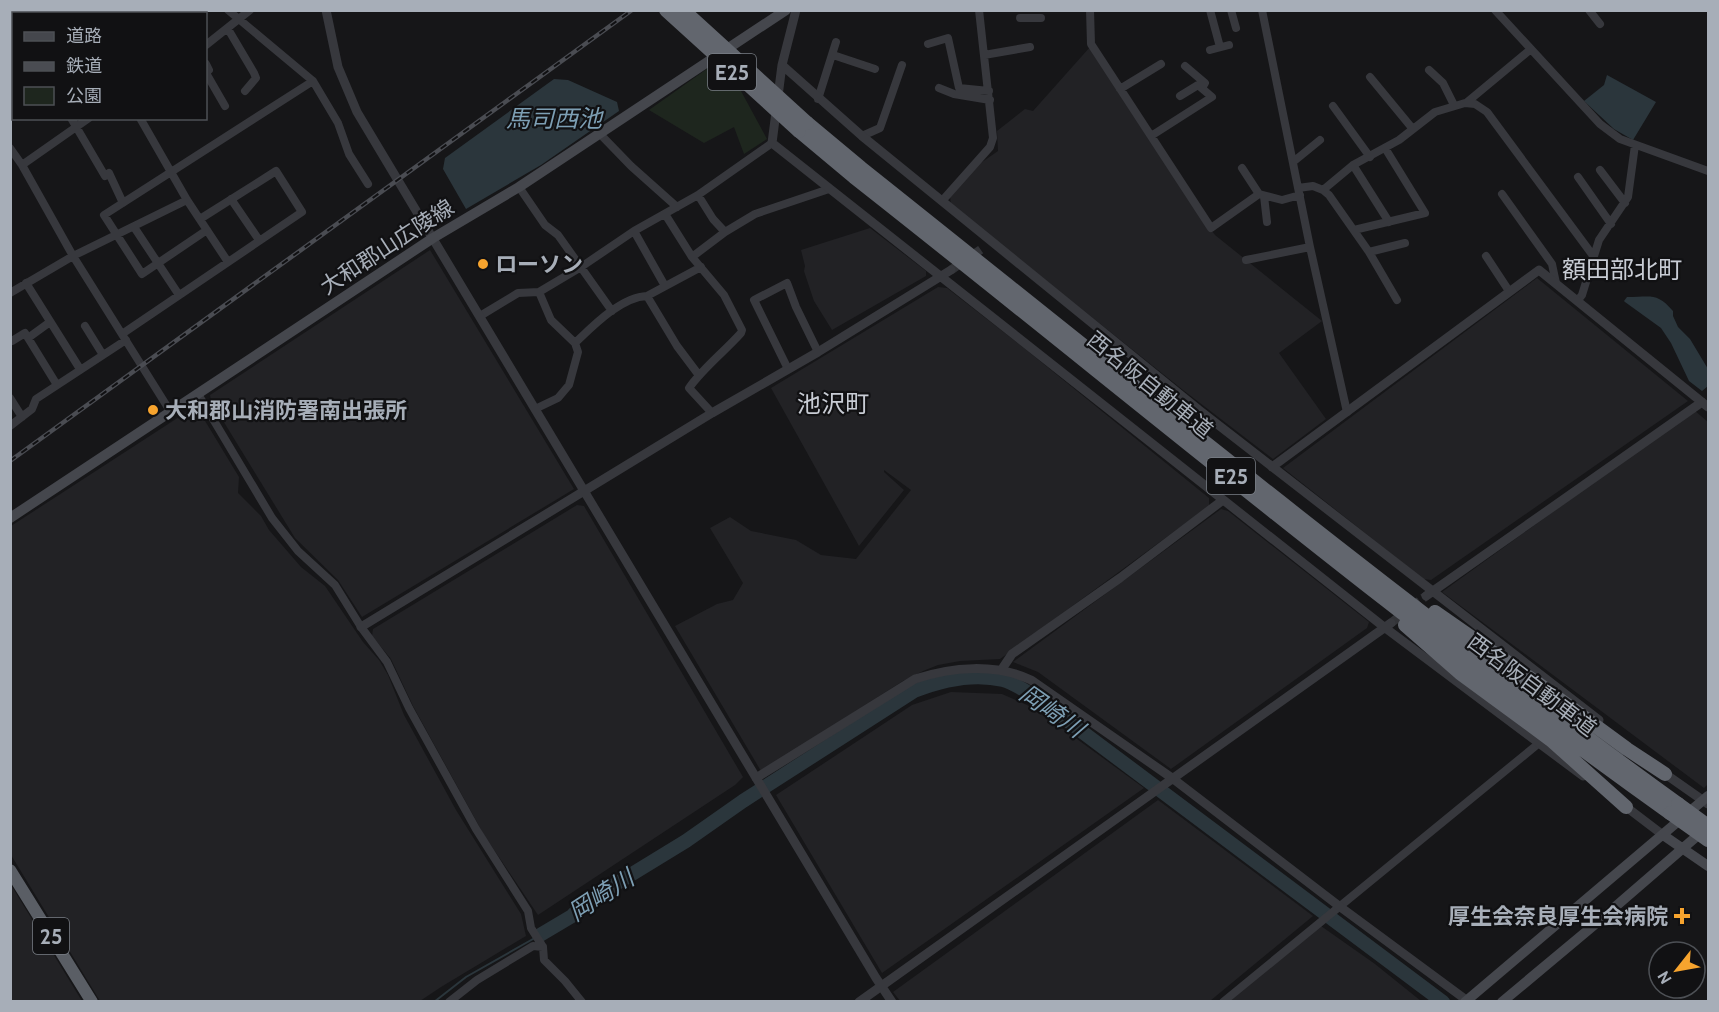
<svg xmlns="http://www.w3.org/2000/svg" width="1719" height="1012" font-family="Cabin,'Noto Sans JP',sans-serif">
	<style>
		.built { fill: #222225 }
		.green { fill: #1e261e }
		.water { fill: #2b363c }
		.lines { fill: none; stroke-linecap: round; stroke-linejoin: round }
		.stream { stroke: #2b363c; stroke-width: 2 }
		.river { stroke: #2b363c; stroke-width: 14 }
		.tertiary-tunnel { stroke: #333438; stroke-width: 9; stroke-dasharray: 9 4.5; stroke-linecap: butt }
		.minor { stroke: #37383d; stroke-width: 8 }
		.tertiary { stroke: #37383d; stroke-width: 9 }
		.secondary { stroke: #45474d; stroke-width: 10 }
		.trunk { stroke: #5a5e65; stroke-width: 12 }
		.motorway { stroke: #62666e; stroke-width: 14 }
		.rail-casing { stroke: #4a4c52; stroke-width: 4.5 }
		.rail { stroke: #111113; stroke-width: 2; stroke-dasharray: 7; stroke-linecap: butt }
		.motorway-bridge { stroke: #62666e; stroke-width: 14 }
		.poi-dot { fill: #f7a42e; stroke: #111113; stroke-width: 2 }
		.labels { text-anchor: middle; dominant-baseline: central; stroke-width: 4.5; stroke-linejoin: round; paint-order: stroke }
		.shield { fill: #111113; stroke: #7a7f86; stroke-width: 1.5 }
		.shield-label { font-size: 21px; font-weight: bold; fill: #a7aeb8 }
		.street-label { font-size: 22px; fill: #a7aeb8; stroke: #111113 }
		.poi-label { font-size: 22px; font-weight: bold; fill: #a7aeb8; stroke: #111113; text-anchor: start }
		.water-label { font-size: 24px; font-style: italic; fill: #7d9fb4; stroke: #111113 }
		.neighbourhood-label { font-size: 24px; fill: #c8ccd4; stroke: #111113 }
	</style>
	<rect width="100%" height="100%" fill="#161618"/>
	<!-- built -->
	<path class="built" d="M 1090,47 L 1200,215 L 1215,235 L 1322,321 L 1279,353 L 1326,419 L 1273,459 L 1183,390 L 951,205 L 950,196 L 975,167 L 998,151 L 997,131 L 1025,109 L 1033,111 Z
		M 870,228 L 926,271 L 926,276 L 832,330 L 814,301 L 804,271 L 805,266 L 801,250 Z
		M 430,250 L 574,489 L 362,617 L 338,580 L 295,538 L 211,401 L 210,395 Z
		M 1537,278 L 1688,401 L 1431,580 L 1423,579 L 1283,468 Z
		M 938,287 L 947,288 L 1019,344 L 1209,498 L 1209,506 L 1000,659 L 960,661 L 938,665 L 923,671 L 903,681 L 761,771 L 675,626 L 717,604 L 733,600 L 743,583 L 710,528 L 730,517 L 751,531 L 796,540 L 821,555 L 856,559 L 911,490 L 884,470 L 884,472 L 904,490 L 859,546 L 771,388 Z
		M 196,406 L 239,477 L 238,493 L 261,516 L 269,530 L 301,567 L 325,586 L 363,642 L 379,660 L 388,675 L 404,715 L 456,810 L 521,914 L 526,936 L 441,987 L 420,1001 L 100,1001 L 11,855 L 11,526 Z
		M 1694,410 L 1708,422 L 1708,784 L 1704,788 L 1442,592 Z
		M 577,505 L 584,506 L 743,777 L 735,785 L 538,915 L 484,835 L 413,706 L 391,659 L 372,636 L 373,629 Z
		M 1221,509 L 1228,511 L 1369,622 L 1367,628 L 1171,769 L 1038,672 L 1013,662 Z
		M 951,692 L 1002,694 L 1027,705 L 1055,723 L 1144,788 L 882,973 L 776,795 L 912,705 Z
		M 1158,800 L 1313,916 L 1210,1001 L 901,1002 L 893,992 Z
		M 11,885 L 82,1001 L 11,1001 Z
		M 1321,926 L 1375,964 L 1421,1001 L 1229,1002 Z"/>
	<!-- green -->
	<path class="green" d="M 711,66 L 741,91 L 767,139 L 744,154 L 734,127 L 704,143 L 649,110 Z"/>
	<!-- water -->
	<path class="water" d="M 1607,75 L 1656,102 L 1633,140 L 1614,129 L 1584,101 L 1604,85 Z
		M 554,79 L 568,80 L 617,102 L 619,111 L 541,165 L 466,209 L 443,169 L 445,158 Z
		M 1627,297 C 1651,297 1657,292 1673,311 L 1673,316 L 1678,327 L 1690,339 L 1708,369 L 1708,386 L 1702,391 L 1689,381 L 1671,343 L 1661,328 L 1625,302 L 1624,301 Z"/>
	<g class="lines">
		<!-- stream -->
		<path class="stream" d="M 434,1002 L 466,977 L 540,935"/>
		<!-- river -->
		<path class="river" d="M 540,935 L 572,916 L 583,904 L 686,841 L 743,801 L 914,691 C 942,680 974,673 1003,680 C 1014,683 1023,690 1033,695 L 1443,1002"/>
		<!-- tertiary-tunnel -->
		<path class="tertiary-tunnel" d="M 951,270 L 983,248
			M 1391,623 L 1426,596"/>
		<!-- minor -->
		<path class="minor" d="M 74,10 L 76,14
			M 176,10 L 178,14
			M 228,10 L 313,81 L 338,123 L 349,154 L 368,184
			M 1090,10 L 1091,44 L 1211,228 L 1259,194 L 1282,200 L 1300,195
			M 1210,10 L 1220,47
			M 1231,10 L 1236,28
			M 1262,10 L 1310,247 L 1347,412
			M 1495,10 L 1600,124 L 1620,139 L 1708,171
			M 1589,10 L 1600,24
			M 139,14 L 145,10
			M 1020,18 L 1041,18
			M 228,29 L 254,73 L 256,78 L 245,91
			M 928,44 L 948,38 L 959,88 L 989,91
			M 206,45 L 250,10
			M 1210,50 L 1229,45
			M 833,55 L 875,69
			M 984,55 L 1030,47
			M 10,62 L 14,60
			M 206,64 L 209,70 L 206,72
			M 1185,66 L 1205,83 L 1202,88
			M 1429,70 L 1443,83 L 1454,105
			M 206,73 L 225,106
			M 1370,77 L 1412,128
			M 939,88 L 954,94 L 990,100
			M 1120,89 L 1161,64
			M 818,99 L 836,42
			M 1466,103 L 1531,49
			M 1333,106 L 1370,157
			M 71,118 L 105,176 L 109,173 L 123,203
			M 140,118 L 187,200 L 228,262
			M 600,134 L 631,166 L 677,207
			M 862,136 L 880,128 L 902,65
			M 1151,136 L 1212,97 L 1198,85 L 1180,96
			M 10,148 L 22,165
			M 1293,162 L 1320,140
			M 1353,165 L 1389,222
			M 1242,168 L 1259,194
			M 1600,170 L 1625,203
			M 1578,177 L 1611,224
			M 519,187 L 545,225 L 558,235 L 612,311
			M 1298,188 L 1313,186 L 1323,190 L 1353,165 L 1399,140 L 1435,112 L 1465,103 L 1475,104 L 1487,112 L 1594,257
			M 1323,190 L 1329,195 L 1369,252 L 1397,300
			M 1502,194 L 1552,264 L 1556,283
			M 698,195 L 713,219 L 725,232
			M 1264,196 L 1267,222
			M 231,199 L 259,240
			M 942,201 L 990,147 L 993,138 L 979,10
			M 665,214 L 692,257 L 724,295 L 742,330 L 741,333 C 724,352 703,368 689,388 L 712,413
			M 134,227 L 179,295
			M 207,230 L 142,274 L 104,215 L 313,81
			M 1354,230 L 1425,213 L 1385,148
			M 634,231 L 665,286
			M 1369,252 L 1405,243
			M 1486,256 L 1509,291
			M 692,257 L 725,232 L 755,214 L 829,189
			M 1246,260 L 1310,247
			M 26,283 L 80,369
			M 539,292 L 551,320 L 575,343
			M 10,293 L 73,256 L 22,165 L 89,118
			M 647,296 L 677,346 L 698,374
			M 1578,300 L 1582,295 L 1599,240 L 1628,197 L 1635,145
			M 480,316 L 518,293 L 539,292 L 581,267 L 634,231 L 698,195 L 772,143
			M 85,326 L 103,355
			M 122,334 L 302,212 L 276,171 L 200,219
			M 28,338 L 50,322
			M 12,341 L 25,333 L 57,385
			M 788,369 L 754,300 L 787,283 L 796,307 L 818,352
			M 198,394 L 272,518 L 298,551 L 335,585 L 361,627 L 387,662 L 409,708 L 476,829 L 528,911 L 531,928 L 543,947 L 544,960 L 565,981 L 582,1002
			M 10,398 L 22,417
			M 535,409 L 558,398 L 569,385 L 578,352 L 575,343 C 593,326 621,297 647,296 L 701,267
			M 170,411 L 73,256 L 187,200
			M 10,426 L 32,409 L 36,399 L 126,340
			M 449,1002 L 477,980 L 533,946 L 543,947
			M 1223,1002 L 1538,744"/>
		<!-- tertiary -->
		<path class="tertiary" d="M 326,10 L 338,67 L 357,112 L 876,978 L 892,1002
			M 796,10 L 782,65 L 772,143 L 1384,627 L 1583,776
			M 782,65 L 862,136 L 1199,410 L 1599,720
			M 1272,467 L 1539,270 L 1708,407
			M 1426,596 L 1702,402
			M 361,627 L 712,413 L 818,352 L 951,270
			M 1002,669 L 1012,654 L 1120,578 L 1223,500
			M 1661,771 L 1708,804
			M 756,778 L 915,679 C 952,667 995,663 1031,680 L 1172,778 L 1339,906 L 1469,1002
			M 1621,803 L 1663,835
			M 859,1002 L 1391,623"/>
		<!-- secondary -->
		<path class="secondary" d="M 10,518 L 433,238 L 519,187 L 786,10
			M 1663,835 L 1708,866
			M 1465,1002 L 1708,796
			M 1502,1002 L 1593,926 L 1704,830"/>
		<!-- trunk -->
		<path class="trunk" d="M 10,870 L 92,1002"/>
		<!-- motorway -->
		<path class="motorway" d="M 807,123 L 861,168 C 1131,383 1398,601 1678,804
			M 799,131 L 854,177 C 1125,390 1389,613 1670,813
			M 1435,612 L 1537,683 L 1627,749 L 1665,774
			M 1405,625 L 1460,673 L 1551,740 L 1626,807"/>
		<defs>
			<path id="rail" d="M 10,461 L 632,10"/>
		</defs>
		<!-- rail casing -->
		<use href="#rail" class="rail-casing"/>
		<!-- rail -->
		<use href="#rail" class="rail"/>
		<!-- motorway-bridge -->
		<path class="motorway-bridge" d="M 666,10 L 799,131
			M 683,10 L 807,123
			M 1678,804 L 1708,826
			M 1670,813 L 1708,840"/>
	</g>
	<!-- markers -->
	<g class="poi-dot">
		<circle cx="483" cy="264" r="6"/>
		<circle cx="153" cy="410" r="6"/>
		<path d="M1679 907h6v6h6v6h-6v6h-6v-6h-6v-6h6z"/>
	</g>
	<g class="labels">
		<!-- shield labels -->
		<g class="shield">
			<rect x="708" y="54" width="48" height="36" rx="4.5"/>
			<rect x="1207" y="458" width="48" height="36" rx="4.5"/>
			<rect x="33" y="918" width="36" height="36" rx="4.5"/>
		</g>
		<g class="shield-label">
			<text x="732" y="72">E25</text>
			<text x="1231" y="476">E25</text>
			<text x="51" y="936">25</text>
		</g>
		<!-- street labels -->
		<g class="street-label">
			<text transform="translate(387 247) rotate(-33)">大和郡山広陵線</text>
			<text transform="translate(1150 385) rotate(39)">西名阪自動車道</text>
			<text transform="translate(1532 685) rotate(37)">西名阪自動車道</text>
		</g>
		<!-- poi labels -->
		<g class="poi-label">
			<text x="495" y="264">ローソン</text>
			<text x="165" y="410">大和郡山消防署南出張所</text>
			<text x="1668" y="916" text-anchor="end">厚生会奈良厚生会病院</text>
		</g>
		<!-- water labels -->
		<g class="water-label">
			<text x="554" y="118">馬司西池</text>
			<text transform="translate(1052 711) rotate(35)">岡崎川</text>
			<text transform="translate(601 895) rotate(-33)">岡崎川</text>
		</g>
		<!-- neighbourhood labels -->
		<g class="neighbourhood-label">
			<text x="1622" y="269">額田部北町</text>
			<text x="833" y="403">池沢町</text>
		</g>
	</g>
	<!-- border -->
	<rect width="1719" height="1012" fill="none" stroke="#a7aeb8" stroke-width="24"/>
	<!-- legend -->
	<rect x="12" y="12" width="195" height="108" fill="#111113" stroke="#4d5055" stroke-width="1.5"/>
	<rect x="24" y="32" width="30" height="9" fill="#45474d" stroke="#4d5055" stroke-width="1.5"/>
	<text x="66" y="42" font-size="18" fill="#a7aeb8">道路</text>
	<rect x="24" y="62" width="30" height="9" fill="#4a4c52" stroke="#4d5055" stroke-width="1.5"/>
	<text x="66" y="72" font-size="18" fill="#a7aeb8">鉄道</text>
	<rect x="24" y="87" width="30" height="18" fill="#1e261e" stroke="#4d5055" stroke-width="1.5"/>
	<text x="66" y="102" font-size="18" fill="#a7aeb8">公園</text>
	<!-- north arrow -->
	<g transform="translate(1677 970) rotate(239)"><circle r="28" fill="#111113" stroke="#4d5055" stroke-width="1.5"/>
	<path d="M0-4.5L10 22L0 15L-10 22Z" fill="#f7a42e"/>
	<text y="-9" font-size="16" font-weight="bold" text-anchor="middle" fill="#a7aeb8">N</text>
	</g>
</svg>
